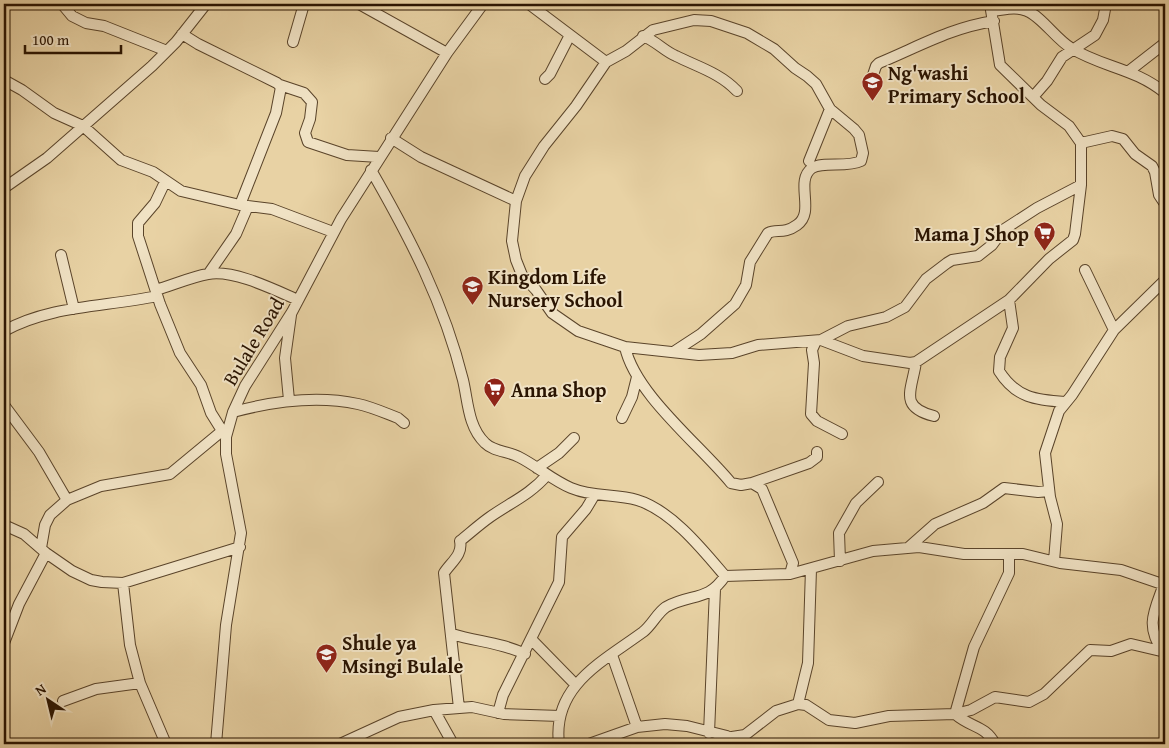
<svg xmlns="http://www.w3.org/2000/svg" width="1169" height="748" font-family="'Gentium Book Plus',serif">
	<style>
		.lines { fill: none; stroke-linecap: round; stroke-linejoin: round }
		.minor-casing { stroke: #5a442a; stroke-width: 12 }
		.minor { stroke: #f0e2c4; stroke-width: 10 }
		.labels { text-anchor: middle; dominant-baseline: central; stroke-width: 4; stroke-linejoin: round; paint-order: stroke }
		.poi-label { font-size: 20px; font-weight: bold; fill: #2a1401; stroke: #f0e2c4; text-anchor: start }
		.street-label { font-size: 20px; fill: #2a1401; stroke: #f0e2c4 }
	</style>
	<rect width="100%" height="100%" fill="#e8d2a4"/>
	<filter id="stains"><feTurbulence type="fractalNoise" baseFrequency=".004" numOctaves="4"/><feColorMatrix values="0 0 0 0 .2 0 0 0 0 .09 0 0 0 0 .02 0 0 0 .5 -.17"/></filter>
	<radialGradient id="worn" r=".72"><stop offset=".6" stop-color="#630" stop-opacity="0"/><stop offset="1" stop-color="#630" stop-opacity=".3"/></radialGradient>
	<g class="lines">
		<defs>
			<path id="minor" d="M 62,4 L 72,16 L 86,23 L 104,26 L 167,51
				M 359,4 L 447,53
				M 529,4 L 606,62
				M 992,11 C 1004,10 1015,6 1027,11 C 1041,16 1056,39 1071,48 C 1101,67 1135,68 1165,93
				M 182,34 L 198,44 L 277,83 L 281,87 L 276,113 L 240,205
				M 643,36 C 656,41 664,51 676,56 C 698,67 720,73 737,91
				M 293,42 L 304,4
				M 1129,71 L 1165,43
				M 873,75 L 876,66 L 879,63 C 920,46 950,28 994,21
				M 545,79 L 550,74 L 570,35
				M 4,80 L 22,90 L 54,113 L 83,126 L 121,160 L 153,172 L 181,191 L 240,205 L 272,209 L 333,232
				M 280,85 L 304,93 L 312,102 L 310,119 L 305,133 L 308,142 L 347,155 L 379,157
				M 1033,97 L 1047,81 L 1062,57 L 1095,35 L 1103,20 L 1106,4
				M 391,138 L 421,157 L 516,201 L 512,241 L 516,260 L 522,275 L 536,290 L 552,313 L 578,331 L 625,347 L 699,355 L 732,353 L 758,345 L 821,340 L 863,356 L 910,363 L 916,362 L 1009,300 L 1049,259 L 1073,240 L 1075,234 L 1081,185 L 1081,143 L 1069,126 L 1041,105 L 1000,65 L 990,4
				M 1081,143 L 1112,136 L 1123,139 L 1135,154 L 1152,166 L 1155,172 L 1159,195 L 1165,204
				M 809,161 L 830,109
				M 371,170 C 410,238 444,303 463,380 C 468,401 468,427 485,443 C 494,452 508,451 519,457 C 537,466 552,480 571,488 C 592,497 616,494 637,500 C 671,510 703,550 725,576 L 790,574 L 873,551 L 919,547 L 964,554 L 1023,554 L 1060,563 L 1121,570 L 1165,585
				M 165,182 L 155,203 L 138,223 L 138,236 L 160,304 L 180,353 L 201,385 L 211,413 L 226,437
				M 4,188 L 47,158 L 152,66 L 176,42 L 206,4
				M 516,201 L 525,176 L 544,146 L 576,106 L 606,62 L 626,51 L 653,30 L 694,20 L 711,21 L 747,33 L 774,49 L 795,68 L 807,76 L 816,84 L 830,109 L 854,129 L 859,135 L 863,153 L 861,161 C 847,168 823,161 812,168 C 794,181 816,212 797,225 C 783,235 777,228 768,233 L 750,262 L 746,285 L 735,304 L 701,334 L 675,351
				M 61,255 L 74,309
				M 1085,270 L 1114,330
				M 209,273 L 236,234 L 248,206
				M 156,290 C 173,285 191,277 208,274 C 233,269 275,290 298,300
				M 1009,300 L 1013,328 L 1000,357 L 999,371 C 1016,398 1036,400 1065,402
				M 4,331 C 50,305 106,307 157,296
				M 821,340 L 848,326 L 886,317 L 905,307 L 926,279 L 947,263 L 952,260 L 978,256 L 992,245 L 1003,230 L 1037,208 L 1081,185
				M 816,341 L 812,350 L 814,363 L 811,414 L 817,421 L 842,434
				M 625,347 C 635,394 700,445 731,483 L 741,485 L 752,483 L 762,489 L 793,563 L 790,574
				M 916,362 C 912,390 898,407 934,416
				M 289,400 L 285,358 L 291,315
				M 4,405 L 39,452 L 67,500
				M 233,412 C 274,401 316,395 358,404 C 372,407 385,413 398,418 L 404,423
				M 622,418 L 632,397 L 637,377
				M 537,468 L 559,453 L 574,438
				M 752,483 L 809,463 L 817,457 L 817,452
				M 4,525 L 24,534 L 46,553 L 72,571 L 91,580 L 102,582 L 123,583 L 240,547
				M 909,547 L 935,524 L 983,503 L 1004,488 L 1038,492 L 1049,491
				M 41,548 L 45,525 L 50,515 L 67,500 L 101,486 L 170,474 L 222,431
				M 840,561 L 839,533 L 856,503 L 878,482
				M 1054,561 L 1057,524 L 1050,497 L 1045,453 L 1059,411 L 1072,395 L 1114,330 L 1165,280
				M 123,583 L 130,645 L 140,683 L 166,744
				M 452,634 C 477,642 500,642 525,654
				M 532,640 L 575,684
				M 4,643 L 19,604 L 46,553
				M 1163,652 C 1145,625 1154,612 1164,584
				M 612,655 L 637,727
				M 63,701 L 96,689 L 140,683
				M 798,704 L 808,663 L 811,569
				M 459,708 L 444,573 C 451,562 463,555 460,541 C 470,533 480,524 490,517 C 510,503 531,494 547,475
				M 434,710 L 453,744
				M 498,713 L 503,695 L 559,582 L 562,537 L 586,509 L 595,494
				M 709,733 L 715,589
				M 732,737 L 745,735 L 776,711 L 798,704 L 806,705 L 829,720 L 855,723 L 889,716 L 955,714 L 971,710 L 995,697 L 1029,702 L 1044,694 L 1090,650 L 1111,651 L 1131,644 L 1165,652
				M 216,744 L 226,625 L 241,533 L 226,454 L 226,437 L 233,412 L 245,386 L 292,312 L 341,219 L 447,53 L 483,4
				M 340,744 L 399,717 L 434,710 L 472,707 L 504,714 L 560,716
				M 559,744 C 552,686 602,662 643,632 C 652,625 657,613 666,607 C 691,593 708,602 725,576
				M 589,744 L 637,727 L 665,724 L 687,726 L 727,736 L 738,744
				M 995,744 C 985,725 971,728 955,714 L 974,647 L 1009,573 L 1009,554"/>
		</defs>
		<!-- minor casing -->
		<use href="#minor" class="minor-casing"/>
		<!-- minor -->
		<use href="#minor" class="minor"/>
	</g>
	<!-- icons -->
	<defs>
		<symbol id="school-pin" viewBox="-11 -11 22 30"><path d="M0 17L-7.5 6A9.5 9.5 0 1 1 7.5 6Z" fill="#8f2418" stroke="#f0e2c4"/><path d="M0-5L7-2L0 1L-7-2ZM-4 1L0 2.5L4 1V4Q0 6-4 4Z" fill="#fff"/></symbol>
		<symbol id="supermarket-pin" viewBox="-11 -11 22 30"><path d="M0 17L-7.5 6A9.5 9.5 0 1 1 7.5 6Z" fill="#8f2418" stroke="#f0e2c4"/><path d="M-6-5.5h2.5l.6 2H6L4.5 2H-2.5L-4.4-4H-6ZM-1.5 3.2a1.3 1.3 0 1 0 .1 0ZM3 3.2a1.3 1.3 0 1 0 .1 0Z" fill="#fff"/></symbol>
	</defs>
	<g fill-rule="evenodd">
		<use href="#school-pin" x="860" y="70" width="25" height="34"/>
		<use href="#supermarket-pin" x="1032" y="220" width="25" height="34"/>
		<use href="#school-pin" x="460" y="274" width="25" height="34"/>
		<use href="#supermarket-pin" x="482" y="376" width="25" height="34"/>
		<use href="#school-pin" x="314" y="642" width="25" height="34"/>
	</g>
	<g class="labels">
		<!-- poi labels -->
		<g class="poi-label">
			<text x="888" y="72">Ng'washi<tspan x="888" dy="23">Primary School</tspan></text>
			<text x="1029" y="233" text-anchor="end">Mama J Shop</text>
			<text x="488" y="276">Kingdom Life<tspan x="488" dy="23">Nursery School</tspan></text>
			<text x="511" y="389">Anna Shop</text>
			<text x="342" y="642">Shule ya<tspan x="342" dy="23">Msingi Bulale</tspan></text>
		</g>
		<!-- street labels -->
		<g class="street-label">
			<text transform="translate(253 341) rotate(-59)">Bulale Road</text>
		</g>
	</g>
	<!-- margin -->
	<rect width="1169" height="748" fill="none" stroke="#e8d2a4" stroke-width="20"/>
	<rect x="5" y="5" width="1159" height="738" fill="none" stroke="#2a1401" stroke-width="2.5"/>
	<rect x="10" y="10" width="1149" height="728" fill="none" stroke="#2a1401"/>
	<!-- north arrow -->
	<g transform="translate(48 700) rotate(325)" stroke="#f0e2c4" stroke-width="4" paint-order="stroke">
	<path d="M0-4L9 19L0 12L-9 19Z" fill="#2a1401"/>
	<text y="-8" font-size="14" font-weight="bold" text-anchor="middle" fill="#2a1401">N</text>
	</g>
	<!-- scale -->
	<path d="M25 45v8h96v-8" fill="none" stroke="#2a1401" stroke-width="2.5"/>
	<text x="32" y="45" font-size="15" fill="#2a1401" stroke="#f0e2c4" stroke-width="4" paint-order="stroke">100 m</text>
	<rect width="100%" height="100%" filter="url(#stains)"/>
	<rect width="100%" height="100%" fill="url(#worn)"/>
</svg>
